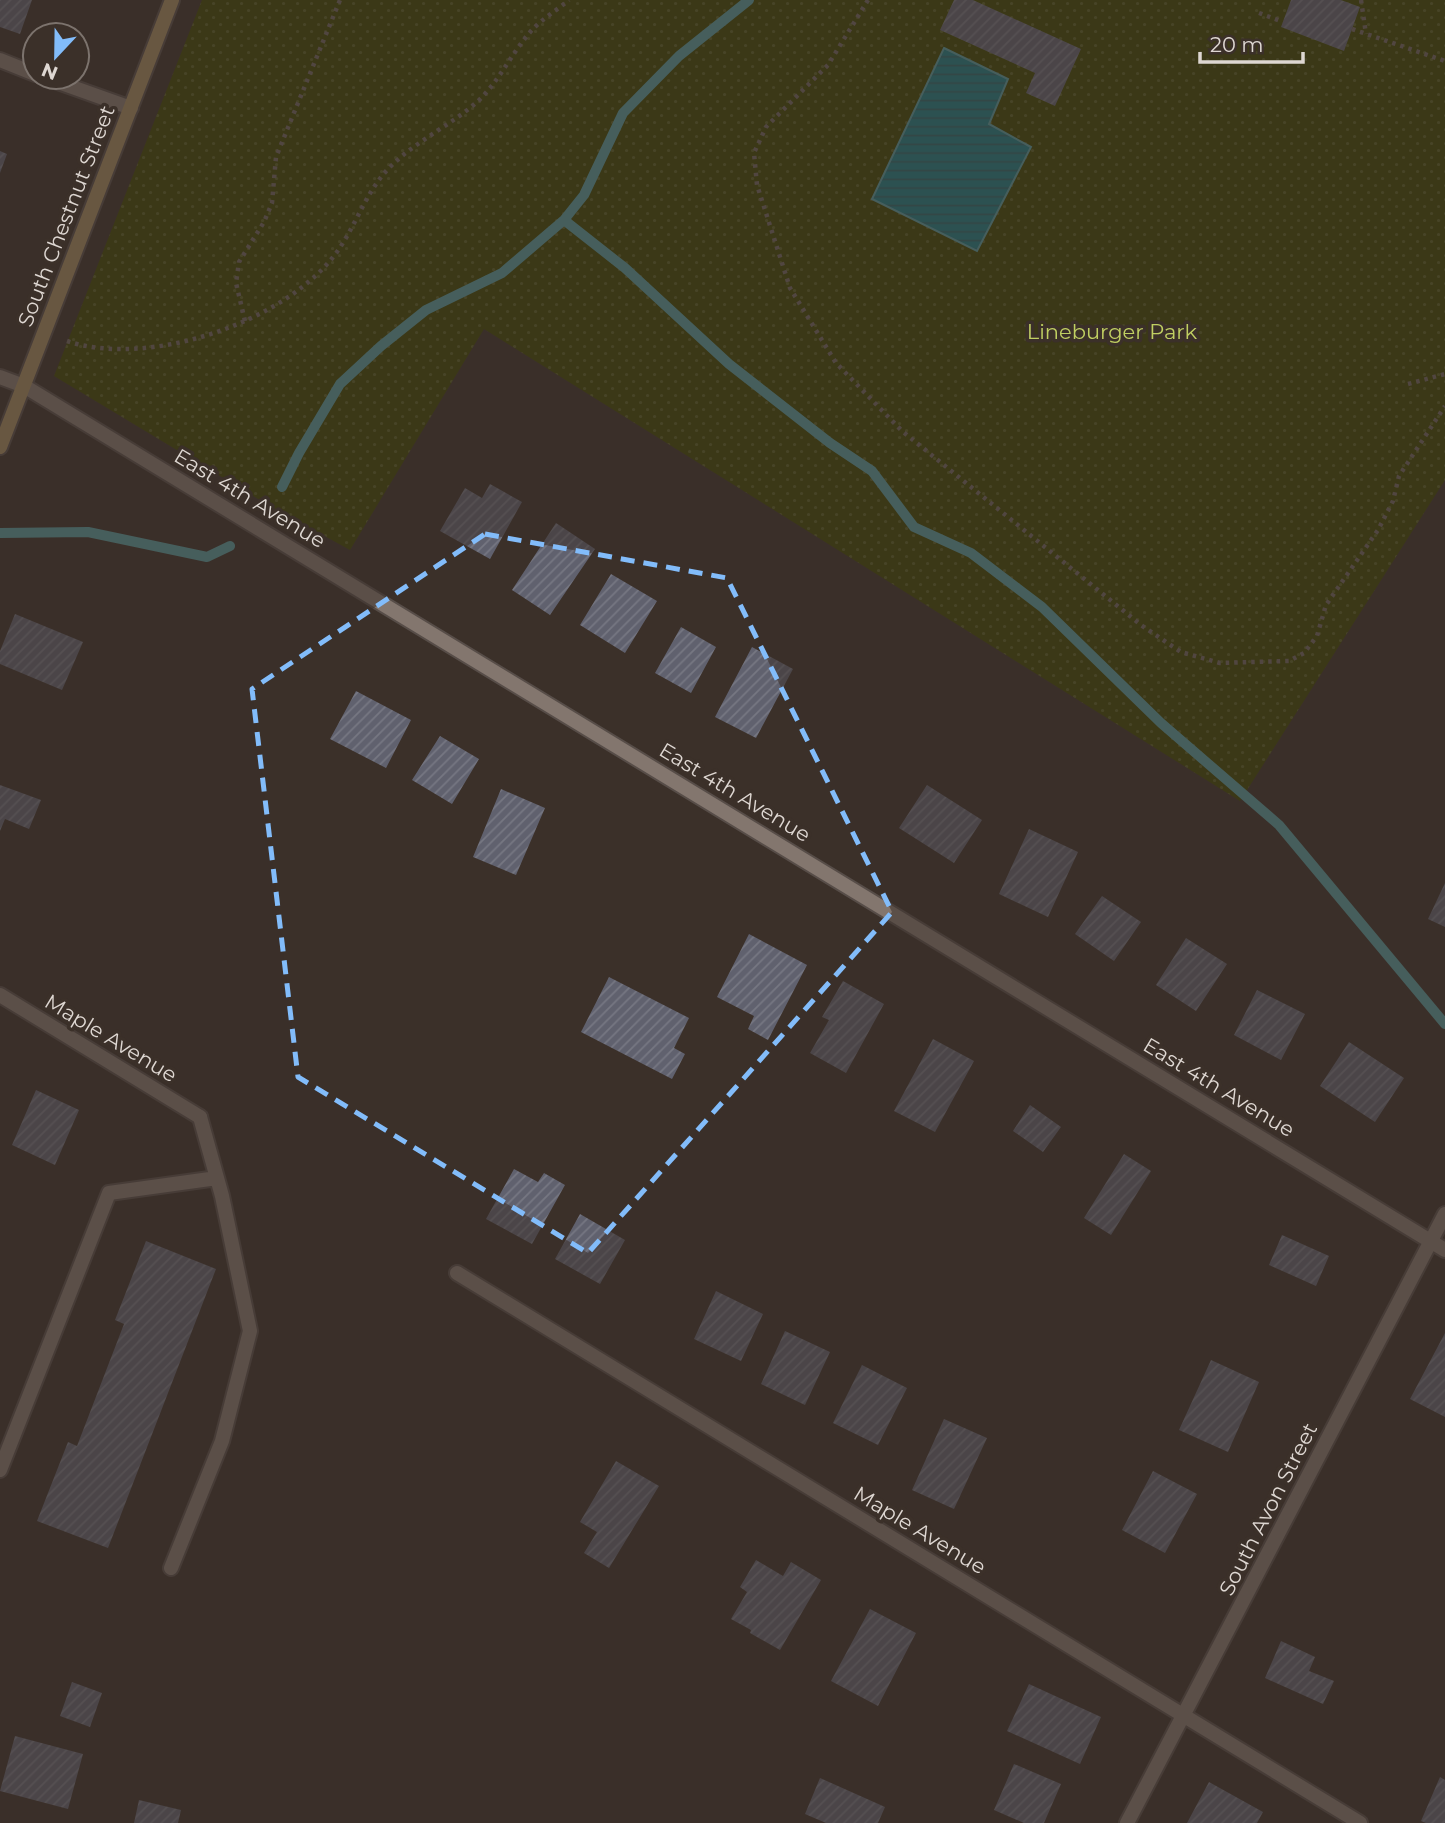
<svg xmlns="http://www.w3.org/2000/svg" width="1445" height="1823" font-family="Montserrat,sans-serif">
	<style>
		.park { fill: url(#park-dots) }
		.water { fill: url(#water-rules); stroke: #56979a; stroke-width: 2 }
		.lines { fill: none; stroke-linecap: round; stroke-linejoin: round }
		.stream { stroke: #56979a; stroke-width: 10 }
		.building { fill: url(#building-hatch) }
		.lane-casing { stroke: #574d48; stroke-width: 18 }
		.street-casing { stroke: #574d48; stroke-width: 18 }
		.secondary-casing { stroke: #574d48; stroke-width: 18 }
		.path { stroke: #6d635d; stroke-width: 4.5; stroke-dasharray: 3.5 5; stroke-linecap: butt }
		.lane { stroke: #83766e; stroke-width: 14 }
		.street { stroke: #83766e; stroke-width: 14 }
		.secondary { stroke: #a1885e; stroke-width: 14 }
		.marked { fill: none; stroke: #82bcfa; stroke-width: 5; stroke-dasharray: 14 9; stroke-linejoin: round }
		.labels { text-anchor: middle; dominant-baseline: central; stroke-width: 7; stroke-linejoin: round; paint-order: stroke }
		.street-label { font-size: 21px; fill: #ded7d2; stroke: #3b3029 }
		.park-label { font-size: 21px; fill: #c0cf62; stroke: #3b3029 }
	</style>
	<defs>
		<pattern id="park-dots" width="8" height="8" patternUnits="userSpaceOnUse" patternTransform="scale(1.75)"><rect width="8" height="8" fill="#3c4300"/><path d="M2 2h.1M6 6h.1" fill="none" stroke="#585d24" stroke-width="1.8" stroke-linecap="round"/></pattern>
		<pattern id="water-rules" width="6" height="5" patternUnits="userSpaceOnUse" patternTransform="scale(1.75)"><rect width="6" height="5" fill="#1b7b82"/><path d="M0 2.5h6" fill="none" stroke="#2b6367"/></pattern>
		<pattern id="building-hatch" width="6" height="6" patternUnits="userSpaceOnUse" patternTransform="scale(1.75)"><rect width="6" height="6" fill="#60616e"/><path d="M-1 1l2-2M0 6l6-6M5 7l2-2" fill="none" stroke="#767782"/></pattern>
	</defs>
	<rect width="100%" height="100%" fill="#3b3029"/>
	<!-- park -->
	<path class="park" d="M 202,0 L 1445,0 L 1445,480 L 1240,801 L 484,329 L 350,550 L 268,505 L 54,376 Z"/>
	<!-- water -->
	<path class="water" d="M 944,48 L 1008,79 L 989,124 L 1031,147 L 977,251 L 872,199 Z"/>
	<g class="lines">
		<!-- stream -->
		<path class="stream" d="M 564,220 L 625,268 L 729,364 L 830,443 L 872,471 L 914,527 L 971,553 L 1042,607 L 1161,723 L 1279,825 L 1445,1024
			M 282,487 L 299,453 L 340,384 L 381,346 L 426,310 L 502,273 L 564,220 L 584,195 L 623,113 L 679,56 L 749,0
			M 0,533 L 88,532 L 207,557 L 230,546"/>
	</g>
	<!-- building -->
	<path class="building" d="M 0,0 L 32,0 L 20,34 L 0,27 Z
		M 954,0 L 973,0 L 1081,49 L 1055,106 L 1026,93 L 1035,73 L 940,30 Z
		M 1291,0 L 1341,0 L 1360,7 L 1344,51 L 1281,27 Z
		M 0,151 L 7,154 L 0,173 Z
		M 490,484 L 522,502 L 490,559 L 440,531 L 465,488 L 482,498 Z
		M 556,523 L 595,549 L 550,615 L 512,590 Z
		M 611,574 L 657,601 L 625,653 L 580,625 Z
		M 15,614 L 83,642 L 62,690 L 0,664 L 0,651 Z
		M 681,627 L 716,647 L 691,693 L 655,673 Z
		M 752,647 L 793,669 L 756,738 L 715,717 Z
		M 356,691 L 411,720 L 386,768 L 330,739 Z
		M 440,736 L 479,759 L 452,804 L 412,780 Z
		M 0,785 L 41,800 L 29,829 L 5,819 L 0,831 Z
		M 927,785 L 982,820 L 954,863 L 899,828 Z
		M 501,789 L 545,808 L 516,875 L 473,857 Z
		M 1029,829 L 1078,852 L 1048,917 L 999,894 Z
		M 1445,883 L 1445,927 L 1428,919 Z
		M 1102,896 L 1141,922 L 1114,961 L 1075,934 Z
		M 749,934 L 807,965 L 768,1040 L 748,1029 L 754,1016 L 717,997 Z
		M 1186,938 L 1227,964 L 1196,1011 L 1156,985 Z
		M 609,977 L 689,1018 L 674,1048 L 685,1054 L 672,1079 L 581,1032 Z
		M 843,981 L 884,1004 L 846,1073 L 810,1053 L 829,1020 L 822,1017 Z
		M 1257,990 L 1305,1014 L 1281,1060 L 1234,1035 Z
		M 933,1039 L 974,1061 L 935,1132 L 894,1111 Z
		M 1349,1042 L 1404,1078 L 1375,1122 L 1320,1086 Z
		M 36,1090 L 79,1110 L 55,1165 L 12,1145 Z
		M 1030,1105 L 1061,1127 L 1043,1152 L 1013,1131 Z
		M 1124,1154 L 1151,1171 L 1111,1235 L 1084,1218 Z
		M 514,1169 L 538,1182 L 544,1173 L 565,1185 L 532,1244 L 486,1219 Z
		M 580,1214 L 625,1240 L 600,1284 L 555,1259 Z
		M 1282,1235 L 1329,1256 L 1316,1286 L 1269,1265 Z
		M 146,1241 L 216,1269 L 108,1548 L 37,1521 L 68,1442 L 77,1446 L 124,1324 L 115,1320 Z
		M 716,1291 L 763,1314 L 741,1361 L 694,1339 Z
		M 785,1331 L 830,1352 L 805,1405 L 761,1384 Z
		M 1445,1333 L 1445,1417 L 1410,1399 Z
		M 1211,1360 L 1259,1382 L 1228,1452 L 1179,1430 Z
		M 862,1365 L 907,1388 L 878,1445 L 833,1423 Z
		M 944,1419 L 987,1438 L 954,1509 L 912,1490 Z
		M 616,1461 L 659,1486 L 609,1568 L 584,1553 L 597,1532 L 580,1522 Z
		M 1153,1471 L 1197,1494 L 1165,1553 L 1122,1530 Z
		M 756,1560 L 783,1576 L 791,1562 L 821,1580 L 780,1650 L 750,1633 L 751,1630 L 731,1619 L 747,1592 L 740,1587 Z
		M 870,1609 L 916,1633 L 878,1706 L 831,1681 Z
		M 1281,1641 L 1315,1657 L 1309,1671 L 1334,1681 L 1323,1704 L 1265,1678 Z
		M 72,1682 L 102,1693 L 90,1727 L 60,1716 Z
		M 1029,1684 L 1101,1717 L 1080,1764 L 1007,1731 Z
		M 15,1736 L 83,1754 L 68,1809 L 0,1791 Z
		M 1014,1764 L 1061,1784 L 1044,1823 L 1024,1823 L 994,1810 Z
		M 1440,1777 L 1445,1780 L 1445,1823 L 1426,1823 L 1421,1821 Z
		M 820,1778 L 885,1807 L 878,1823 L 826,1823 L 805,1814 Z
		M 1209,1782 L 1263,1812 L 1257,1823 L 1187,1823 Z
		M 139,1800 L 181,1810 L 178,1823 L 134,1823 Z"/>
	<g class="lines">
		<defs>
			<path id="lane" d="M 0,60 L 35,74
				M 44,77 L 131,108
				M 0,1470 L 109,1193 L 217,1178
				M 171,1568 L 222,1441 L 250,1331 L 222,1196 L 200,1117"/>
			<path id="street" d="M 0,377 L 24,386 L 1445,1250
				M 0,995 L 200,1117
				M 457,1273 L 1360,1823
				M 1127,1823 L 1445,1214"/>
			<path id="secondary" d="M 0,447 L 172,0"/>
		</defs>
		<!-- lane casing -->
		<use href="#lane" class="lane-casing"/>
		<!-- street casing -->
		<use href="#street" class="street-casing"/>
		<!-- secondary casing -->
		<use href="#secondary" class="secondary-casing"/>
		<!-- path -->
		<path class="path" d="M 868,0 L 828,65 L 766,127 L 754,153 L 757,185 L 790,288 L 836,363 L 902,431 L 1141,625 L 1181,652 L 1220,663 L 1289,661 L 1304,653 L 1317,636 L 1326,605 L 1378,530 L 1393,501 L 1399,476 L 1445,406
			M 1361,0 L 1366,34
			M 1259,13 L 1283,22
			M 1352,29 L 1445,61
			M 245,321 L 236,283 L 239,262 L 264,222 L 272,203 L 276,157 L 340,0
			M 67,341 C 149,369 290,321 339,249 C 358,221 367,189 392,165 C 418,140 451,125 477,102 C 499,82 512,52 532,30 C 542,19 557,10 569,0
			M 1408,384 L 1445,374"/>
		<!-- lane -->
		<use href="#lane" class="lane"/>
		<!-- street -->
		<use href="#street" class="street"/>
		<!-- secondary -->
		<use href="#secondary" class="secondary"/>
	</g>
	<!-- marked area -->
	<path d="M0 0H1445V1823H0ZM 485,534 L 727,578 L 892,912 L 588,1253 L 298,1077 L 252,689 Z" fill="#3b3029" fill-opacity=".55" fill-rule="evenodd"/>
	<path class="marked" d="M 485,534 L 727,578 L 892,912 L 588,1253 L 298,1077 L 252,689 Z"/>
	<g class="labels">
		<!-- street labels -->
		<g class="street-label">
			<text transform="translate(66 216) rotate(-69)">South Chestnut Street</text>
			<text transform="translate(250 498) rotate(31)">East 4th Avenue</text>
			<text transform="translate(735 792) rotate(31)">East 4th Avenue</text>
			<text transform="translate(111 1038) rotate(31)">Maple Avenue</text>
			<text transform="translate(1219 1087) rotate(31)">East 4th Avenue</text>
			<text transform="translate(1268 1509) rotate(-63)">South Avon Street</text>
			<text transform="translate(920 1530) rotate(31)">Maple Avenue</text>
		</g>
		<!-- park labels -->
		<g class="park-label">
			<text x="1112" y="331">Lineburger Park</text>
		</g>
	</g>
	<!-- north arrow -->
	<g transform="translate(56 56) rotate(202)"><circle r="33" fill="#3b3029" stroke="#7c736d" stroke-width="2"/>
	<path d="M0-5L12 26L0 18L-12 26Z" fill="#82bcfa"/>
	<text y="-10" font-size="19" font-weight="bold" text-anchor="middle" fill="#ded7d2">N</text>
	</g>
	<!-- scale -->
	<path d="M1200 52v10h103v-10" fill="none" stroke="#ded7d2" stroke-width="3.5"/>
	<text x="1210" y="52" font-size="21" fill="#ded7d2" stroke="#3b3029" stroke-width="5" paint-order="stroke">20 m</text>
</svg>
